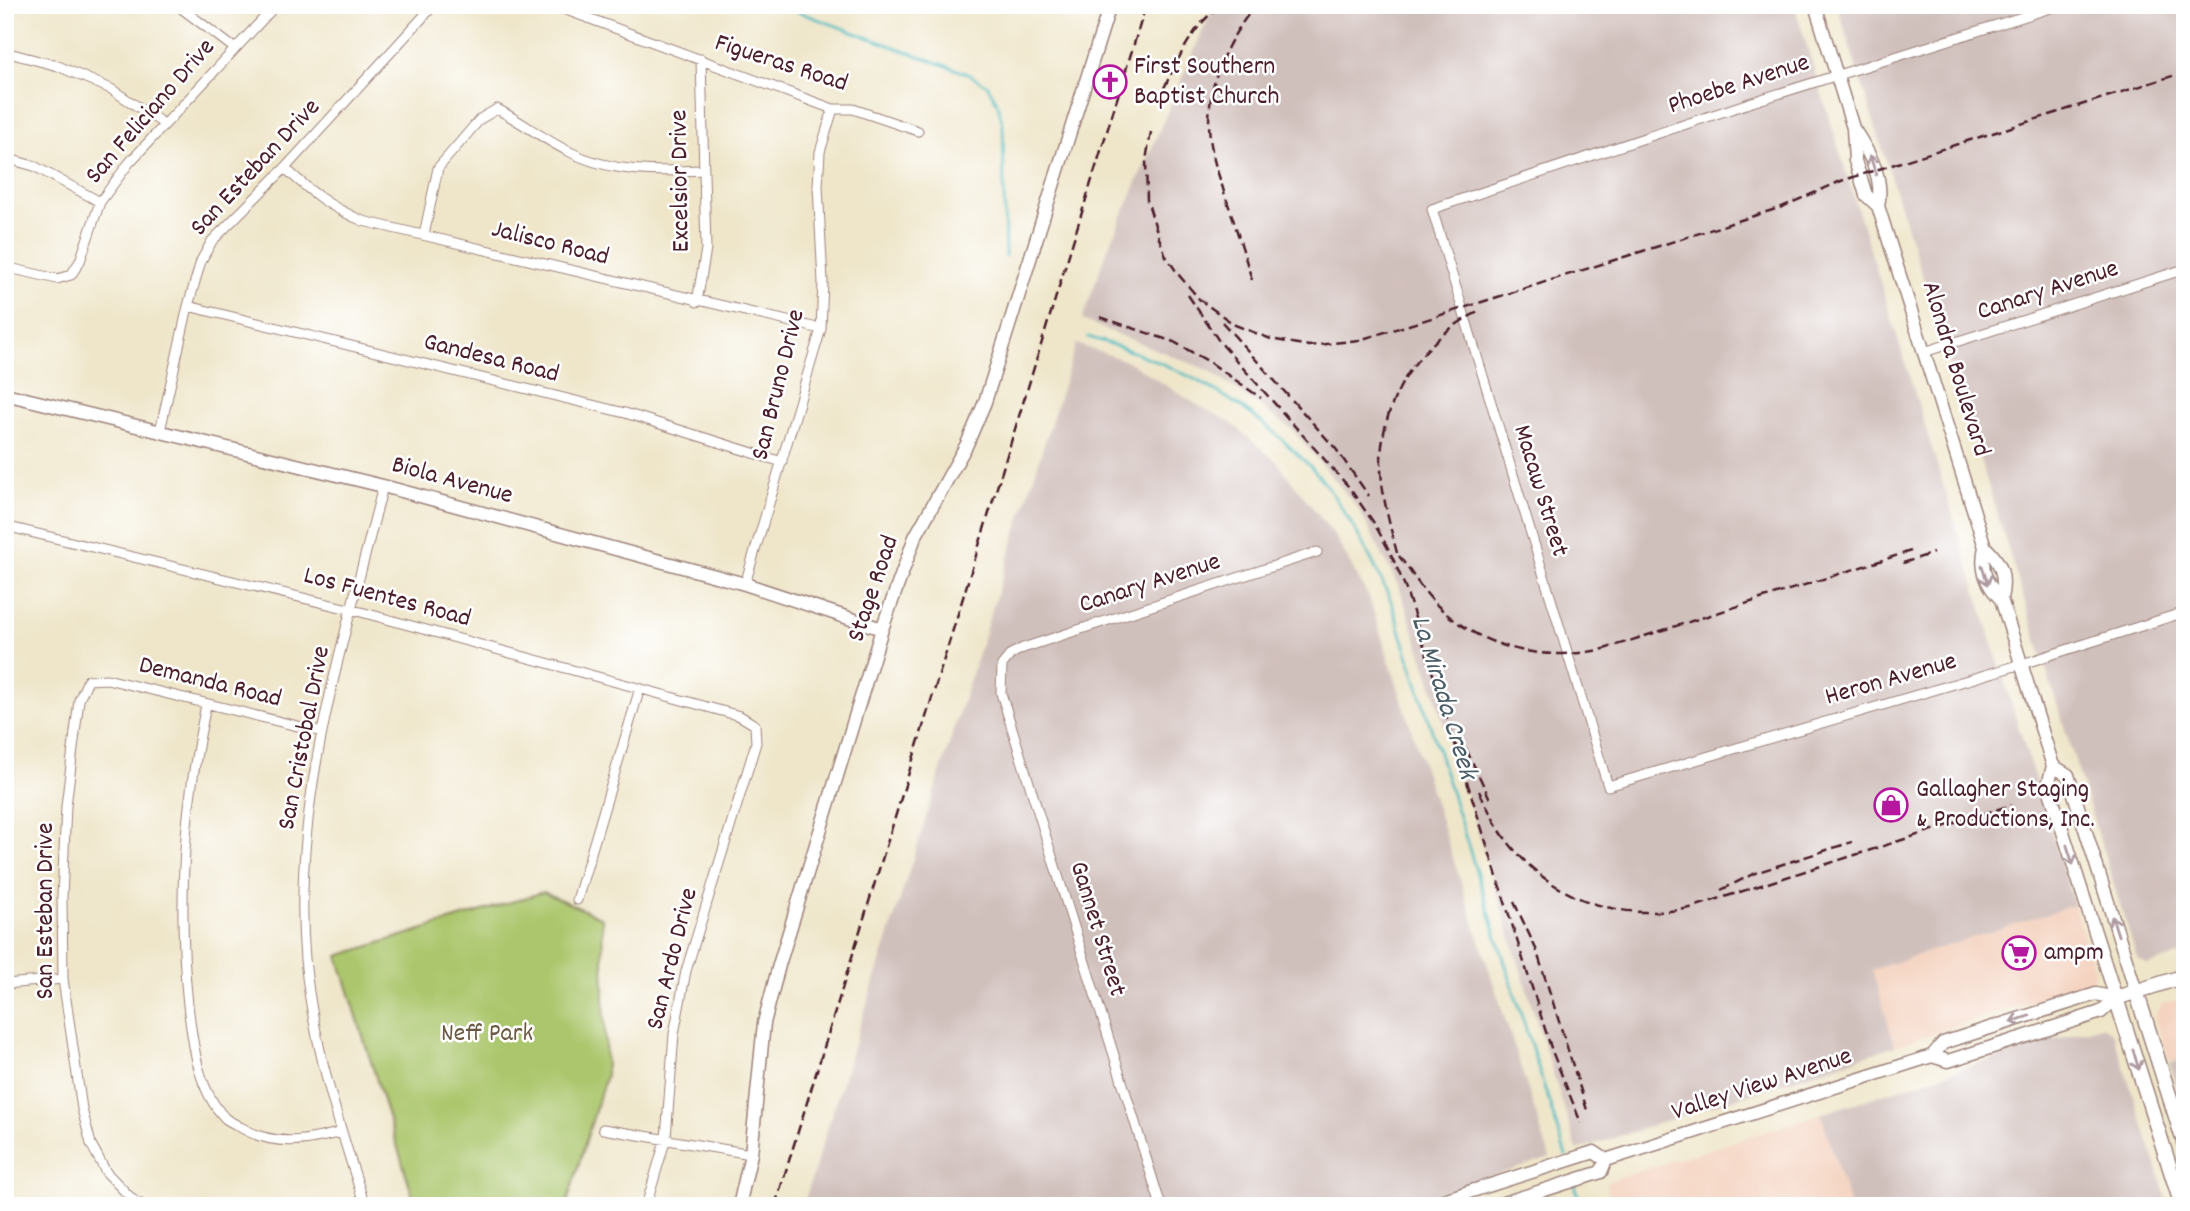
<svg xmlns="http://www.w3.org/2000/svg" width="2190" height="1211" font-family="Dekko,sans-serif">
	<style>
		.built { fill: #f4d3c0 }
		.industrial { fill: #d0c0bc }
		.green { fill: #abc66c; stroke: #7a724c; stroke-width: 2 }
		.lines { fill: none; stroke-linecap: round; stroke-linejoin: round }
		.stream { stroke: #4bbac1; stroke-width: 2.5 }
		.street-casing { stroke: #9c827a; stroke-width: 11 }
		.secondary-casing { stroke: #9c827a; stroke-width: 15 }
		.primary-casing { stroke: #9c827a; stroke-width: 17 }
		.street { stroke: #fff; stroke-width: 9 }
		.secondary { stroke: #fff; stroke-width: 12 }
		.primary { stroke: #fff; stroke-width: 14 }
		.rail { stroke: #4a1f2b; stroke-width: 2.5; stroke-dasharray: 10 5; stroke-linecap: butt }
		.oneway { stroke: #ae9aa0 }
		.labels { text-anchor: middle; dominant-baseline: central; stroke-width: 5; stroke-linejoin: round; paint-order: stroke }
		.street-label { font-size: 26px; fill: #4a1f2b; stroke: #fff }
		.poi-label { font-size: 26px; fill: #4a1f2b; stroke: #fff; text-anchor: start }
		.park-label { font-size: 26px; fill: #6c5942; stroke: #fff }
		.water-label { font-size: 28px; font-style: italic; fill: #4a5d67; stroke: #fff }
	</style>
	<rect width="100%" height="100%" fill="#fff"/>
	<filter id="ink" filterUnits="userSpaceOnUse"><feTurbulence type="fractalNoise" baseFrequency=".0143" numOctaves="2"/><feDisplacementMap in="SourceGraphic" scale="14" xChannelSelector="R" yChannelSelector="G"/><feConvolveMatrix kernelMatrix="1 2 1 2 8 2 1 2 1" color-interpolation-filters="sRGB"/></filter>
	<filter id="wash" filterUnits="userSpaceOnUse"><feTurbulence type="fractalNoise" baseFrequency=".00686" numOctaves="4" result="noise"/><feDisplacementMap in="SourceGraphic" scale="28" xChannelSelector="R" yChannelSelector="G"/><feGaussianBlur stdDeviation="1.57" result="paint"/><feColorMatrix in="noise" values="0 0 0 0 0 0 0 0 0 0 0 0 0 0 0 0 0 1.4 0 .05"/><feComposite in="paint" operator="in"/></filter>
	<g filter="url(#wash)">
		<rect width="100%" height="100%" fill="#efe6ca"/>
		<!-- built -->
		<path class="built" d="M 2074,905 L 2095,972 L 2092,982 L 1895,1046 L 1871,970 Z
			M 2185,997 L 2185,1057 L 2170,1061 L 2154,1017 L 2162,1004 Z
			M 1821,1114 L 1850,1206 L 1612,1206 L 1605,1182 Z"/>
		<!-- industrial -->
		<path class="industrial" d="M 1214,5 L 1794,5 L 2074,905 L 1872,970 L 1895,1046 L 1577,1150 L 1431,682 L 1399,587 L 1358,508 L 1293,430 L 1210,371 L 1082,320 L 1106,253 Z
			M 1837,5 L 2185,5 L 2185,953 L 2148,965 L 2137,958 Z
			M 1076,344 L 1127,361 L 1199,406 L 1230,422 L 1277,462 L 1336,538 L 1369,598 L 1550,1158 L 1398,1206 L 803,1206 Z
			M 2102,1026 L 2113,1033 L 2169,1206 L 1850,1206 L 1821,1114 L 2036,1045 Z
			M 2185,1058 L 2185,1112 L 2169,1063 Z
			M 1555,1194 L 1559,1206 L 1520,1206 Z"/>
		<!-- green -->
		<path class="green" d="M 543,892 L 602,918 L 606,1075 L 566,1206 L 416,1206 L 338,956 Z"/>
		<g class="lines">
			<!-- stream -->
			<path class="stream" d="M 779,5 L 966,73 L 987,85 L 997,102 L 1003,125 L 1005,256
				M 1088,337 C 1163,359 1235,393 1292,449 C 1301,458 1311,466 1319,476 C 1349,514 1371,556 1391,601 L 1566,1156
				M 1575,1186 L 1582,1206"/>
		</g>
	</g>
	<g filter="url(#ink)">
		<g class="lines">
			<defs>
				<path id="street" d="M 177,5 L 234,48
					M 553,5 L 833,109 L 853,109 L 918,131
					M 2060,5 L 1749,103 L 1432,209 L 1608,786 L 2022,664 L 2185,612
					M 5,52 L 58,66 L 111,89 L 164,124
					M 5,158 L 34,166 L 100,202
					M 285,168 C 312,193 328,206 363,221 L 821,329
					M 424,235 L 438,168 L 480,119 L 497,109 C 522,122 543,139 568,151 C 610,173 657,172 703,170
					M 5,267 L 57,279 L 71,275 L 80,261 L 100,202 L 129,163 L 276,5
					M 697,302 L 706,249 L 701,59
					M 188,306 L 625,413 L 782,462
					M 1924,352 L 2185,269
					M 160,431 L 188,306 L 201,261 L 212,241 L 285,168 L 434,5
					M 5,526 L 361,612 L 740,716 L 755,725 L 756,743 L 686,971 L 674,1034 L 666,1138 L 646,1206
					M 745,584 L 821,329 L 823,282 L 818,186 L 820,152 L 833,109
					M 206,705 C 184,809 177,899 188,1005 C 193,1043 197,1090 226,1119 C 230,1122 236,1124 240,1127 C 274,1147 305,1142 341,1132
					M 577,900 L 640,688
					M 5,984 L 63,979
					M 603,1129 L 751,1154
					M 144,1206 L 133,1200 L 106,1172 L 91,1144 L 82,1109 L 63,979 L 62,897 L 66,806 L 79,700 L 88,680 L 107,679 L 322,732
					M 365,1206 C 339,1125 313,1044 305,959 C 291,799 345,639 383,486
					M 1161,1206 L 1001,693 L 1002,665 L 1011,654 L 1023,648 L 1317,552"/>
				<path id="secondary" d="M 1815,5 L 1853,128 L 1855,161 L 1862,182 L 1866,195 L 1878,206 L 1985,547 C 2002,563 2006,576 2001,599 L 2053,766 L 2048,785 L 2116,998
					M 1855,131 C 1870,154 1884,178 1878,206
					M 5,394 L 383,486 L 745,584 L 882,629
					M 1985,547 C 1980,568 1985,584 2001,599
					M 2053,766 L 2068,775 L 2136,991
					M 1932,1056 L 1948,1061 L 2030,1035 L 2101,1012 L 2116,998
					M 739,1206 L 751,1154 L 764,1023 L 779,965 L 882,629 L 915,537 L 967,444 L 985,402 L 1110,5
					M 1425,1206 L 1594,1152 L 1606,1160
					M 1494,1206 L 1601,1172 L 1606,1160 L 1932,1056 L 1943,1043 L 2096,994 L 2116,998"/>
				<path id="primary" d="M 2136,991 L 2185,1145
					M 2182,1206 L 2116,998 L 2185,976"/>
			</defs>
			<!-- street casing -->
			<use href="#street" class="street-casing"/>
			<!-- secondary casing -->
			<use href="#secondary" class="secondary-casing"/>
			<!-- primary casing -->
			<use href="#primary" class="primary-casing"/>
			<!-- street -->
			<use href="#street" class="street"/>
			<!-- secondary -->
			<use href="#secondary" class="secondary"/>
			<!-- primary -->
			<use href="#primary" class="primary"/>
			<!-- rail -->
			<path class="rail" d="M 1164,88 C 1179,58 1193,24 1222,5
				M 1151,132 L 1146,160 L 1147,200 L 1159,238 L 1166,256 L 1178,274 L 1200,300 L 1235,325 L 1271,339 L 1309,346 L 1359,340 L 1422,321 L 1782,207 L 1841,181 L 2185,72
				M 1252,280 C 1243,250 1234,221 1224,192 C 1220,178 1214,164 1212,150 C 1201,98 1222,45 1256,5
				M 1188,295 L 1219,341 L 1348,486 L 1374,523 L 1390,552 L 1404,584 L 1427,655 L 1552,1051 L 1581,1123
				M 1100,317 L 1174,342 L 1211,363 L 1261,398
				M 1222,322 L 1336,449 L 1369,496
				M 1397,553 C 1390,526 1382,497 1381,469 C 1379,401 1419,340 1480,311
				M 1399,556 C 1412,573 1423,592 1439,607 C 1484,650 1544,662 1604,649 L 1911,551
				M 1903,563 L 1933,553
				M 1466,749 L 1490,799
				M 1479,791 C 1488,808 1496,827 1508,842 C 1553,900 1619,922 1690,908 L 2011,805
				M 1721,890 L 1755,873 L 1852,842
				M 1514,902 L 1536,949 L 1587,1110
				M 775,1206 L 1146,5"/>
		</g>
		<!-- one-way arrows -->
		<defs><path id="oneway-shaft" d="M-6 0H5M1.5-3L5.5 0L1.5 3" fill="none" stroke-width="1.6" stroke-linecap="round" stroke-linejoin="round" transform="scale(1.75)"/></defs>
		<g class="oneway">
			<use href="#oneway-shaft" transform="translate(1873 165) rotate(-108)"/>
			<use href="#oneway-shaft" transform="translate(1985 575) rotate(72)"/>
			<use href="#oneway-shaft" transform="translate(2070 855) rotate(72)"/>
			<use href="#oneway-shaft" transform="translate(2115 926) rotate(-108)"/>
			<use href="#oneway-shaft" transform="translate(2020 1019) rotate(162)"/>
			<use href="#oneway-shaft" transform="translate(2136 1060) rotate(73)"/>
		</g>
	</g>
	<!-- icons -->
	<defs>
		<symbol id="church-ring" viewBox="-11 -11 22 22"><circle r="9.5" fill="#fff" stroke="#b5179e" stroke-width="1.5"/><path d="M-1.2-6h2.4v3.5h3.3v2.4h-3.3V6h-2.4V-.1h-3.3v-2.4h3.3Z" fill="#b5179e"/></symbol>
		<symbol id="shop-ring" viewBox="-11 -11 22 22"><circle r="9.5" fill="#fff" stroke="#b5179e" stroke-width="1.5"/><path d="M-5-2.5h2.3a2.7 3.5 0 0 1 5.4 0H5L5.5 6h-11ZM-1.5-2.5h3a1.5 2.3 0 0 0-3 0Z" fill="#b5179e"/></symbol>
		<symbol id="supermarket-ring" viewBox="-11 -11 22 22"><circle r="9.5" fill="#fff" stroke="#b5179e" stroke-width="1.5"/><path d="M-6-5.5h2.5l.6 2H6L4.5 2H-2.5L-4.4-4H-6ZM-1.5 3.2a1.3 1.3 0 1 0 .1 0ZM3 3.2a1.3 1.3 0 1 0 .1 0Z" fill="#b5179e"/></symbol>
	</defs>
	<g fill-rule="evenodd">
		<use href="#church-ring" x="1091" y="63" width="38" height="38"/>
		<use href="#shop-ring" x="1872" y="786" width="38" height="38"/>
		<use href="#supermarket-ring" x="2000" y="934" width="38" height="38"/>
	</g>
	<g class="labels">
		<!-- street labels -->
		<g class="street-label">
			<text transform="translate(781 64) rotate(18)">Figueras Road</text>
			<text transform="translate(1739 85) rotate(-18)">Phoebe Avenue</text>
			<text transform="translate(151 112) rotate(-49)">San Feliciano Drive</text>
			<text transform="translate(256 168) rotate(-47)">San Esteban Drive</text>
			<text transform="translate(681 181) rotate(-91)">Excelsior Drive</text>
			<text transform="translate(550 244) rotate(14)">Jalisco Road</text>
			<text transform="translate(2048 291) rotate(-18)">Canary Avenue</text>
			<text transform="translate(491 359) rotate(14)">Gandesa Road</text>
			<text transform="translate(1955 369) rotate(73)">Alondra Boulevard</text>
			<text transform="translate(779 385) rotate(-76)">San Bruno Drive</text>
			<text transform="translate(452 481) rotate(15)">Biola Avenue</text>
			<text transform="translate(1540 491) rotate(73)">Macaw Street</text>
			<text transform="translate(1150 584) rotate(-18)">Canary Avenue</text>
			<text transform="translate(874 589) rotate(-71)">Stage Road</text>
			<text transform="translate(387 598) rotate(15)">Los Fuentes Road</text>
			<text transform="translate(1891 680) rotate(-16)">Heron Avenue</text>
			<text transform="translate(210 683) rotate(14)">Demanda Road</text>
			<text transform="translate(305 738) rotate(-79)">San Cristobal Drive</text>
			<text transform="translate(46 911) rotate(-90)">San Esteban Drive</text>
			<text transform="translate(1097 929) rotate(73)">Gannet Street</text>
			<text transform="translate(673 959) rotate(-76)">San Ardo Drive</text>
			<text transform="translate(1762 1085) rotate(-18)">Valley View Avenue</text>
		</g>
		<!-- poi labels -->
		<g class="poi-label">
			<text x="1134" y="67">First Southern<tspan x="1134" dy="30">Baptist Church</tspan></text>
			<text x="1916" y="790">Gallagher Staging<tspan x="1916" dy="30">&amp; Productions, Inc.</tspan></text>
			<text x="2044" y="953">ampm</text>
		</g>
		<!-- park labels -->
		<g class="park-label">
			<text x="487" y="1034">Neff Park</text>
		</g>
		<!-- water labels -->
		<g class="water-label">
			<text transform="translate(1442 698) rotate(73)">La Mirada Creek</text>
		</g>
	</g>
	<!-- margin -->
	<rect width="2190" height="1211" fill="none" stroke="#fff" stroke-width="28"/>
</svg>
